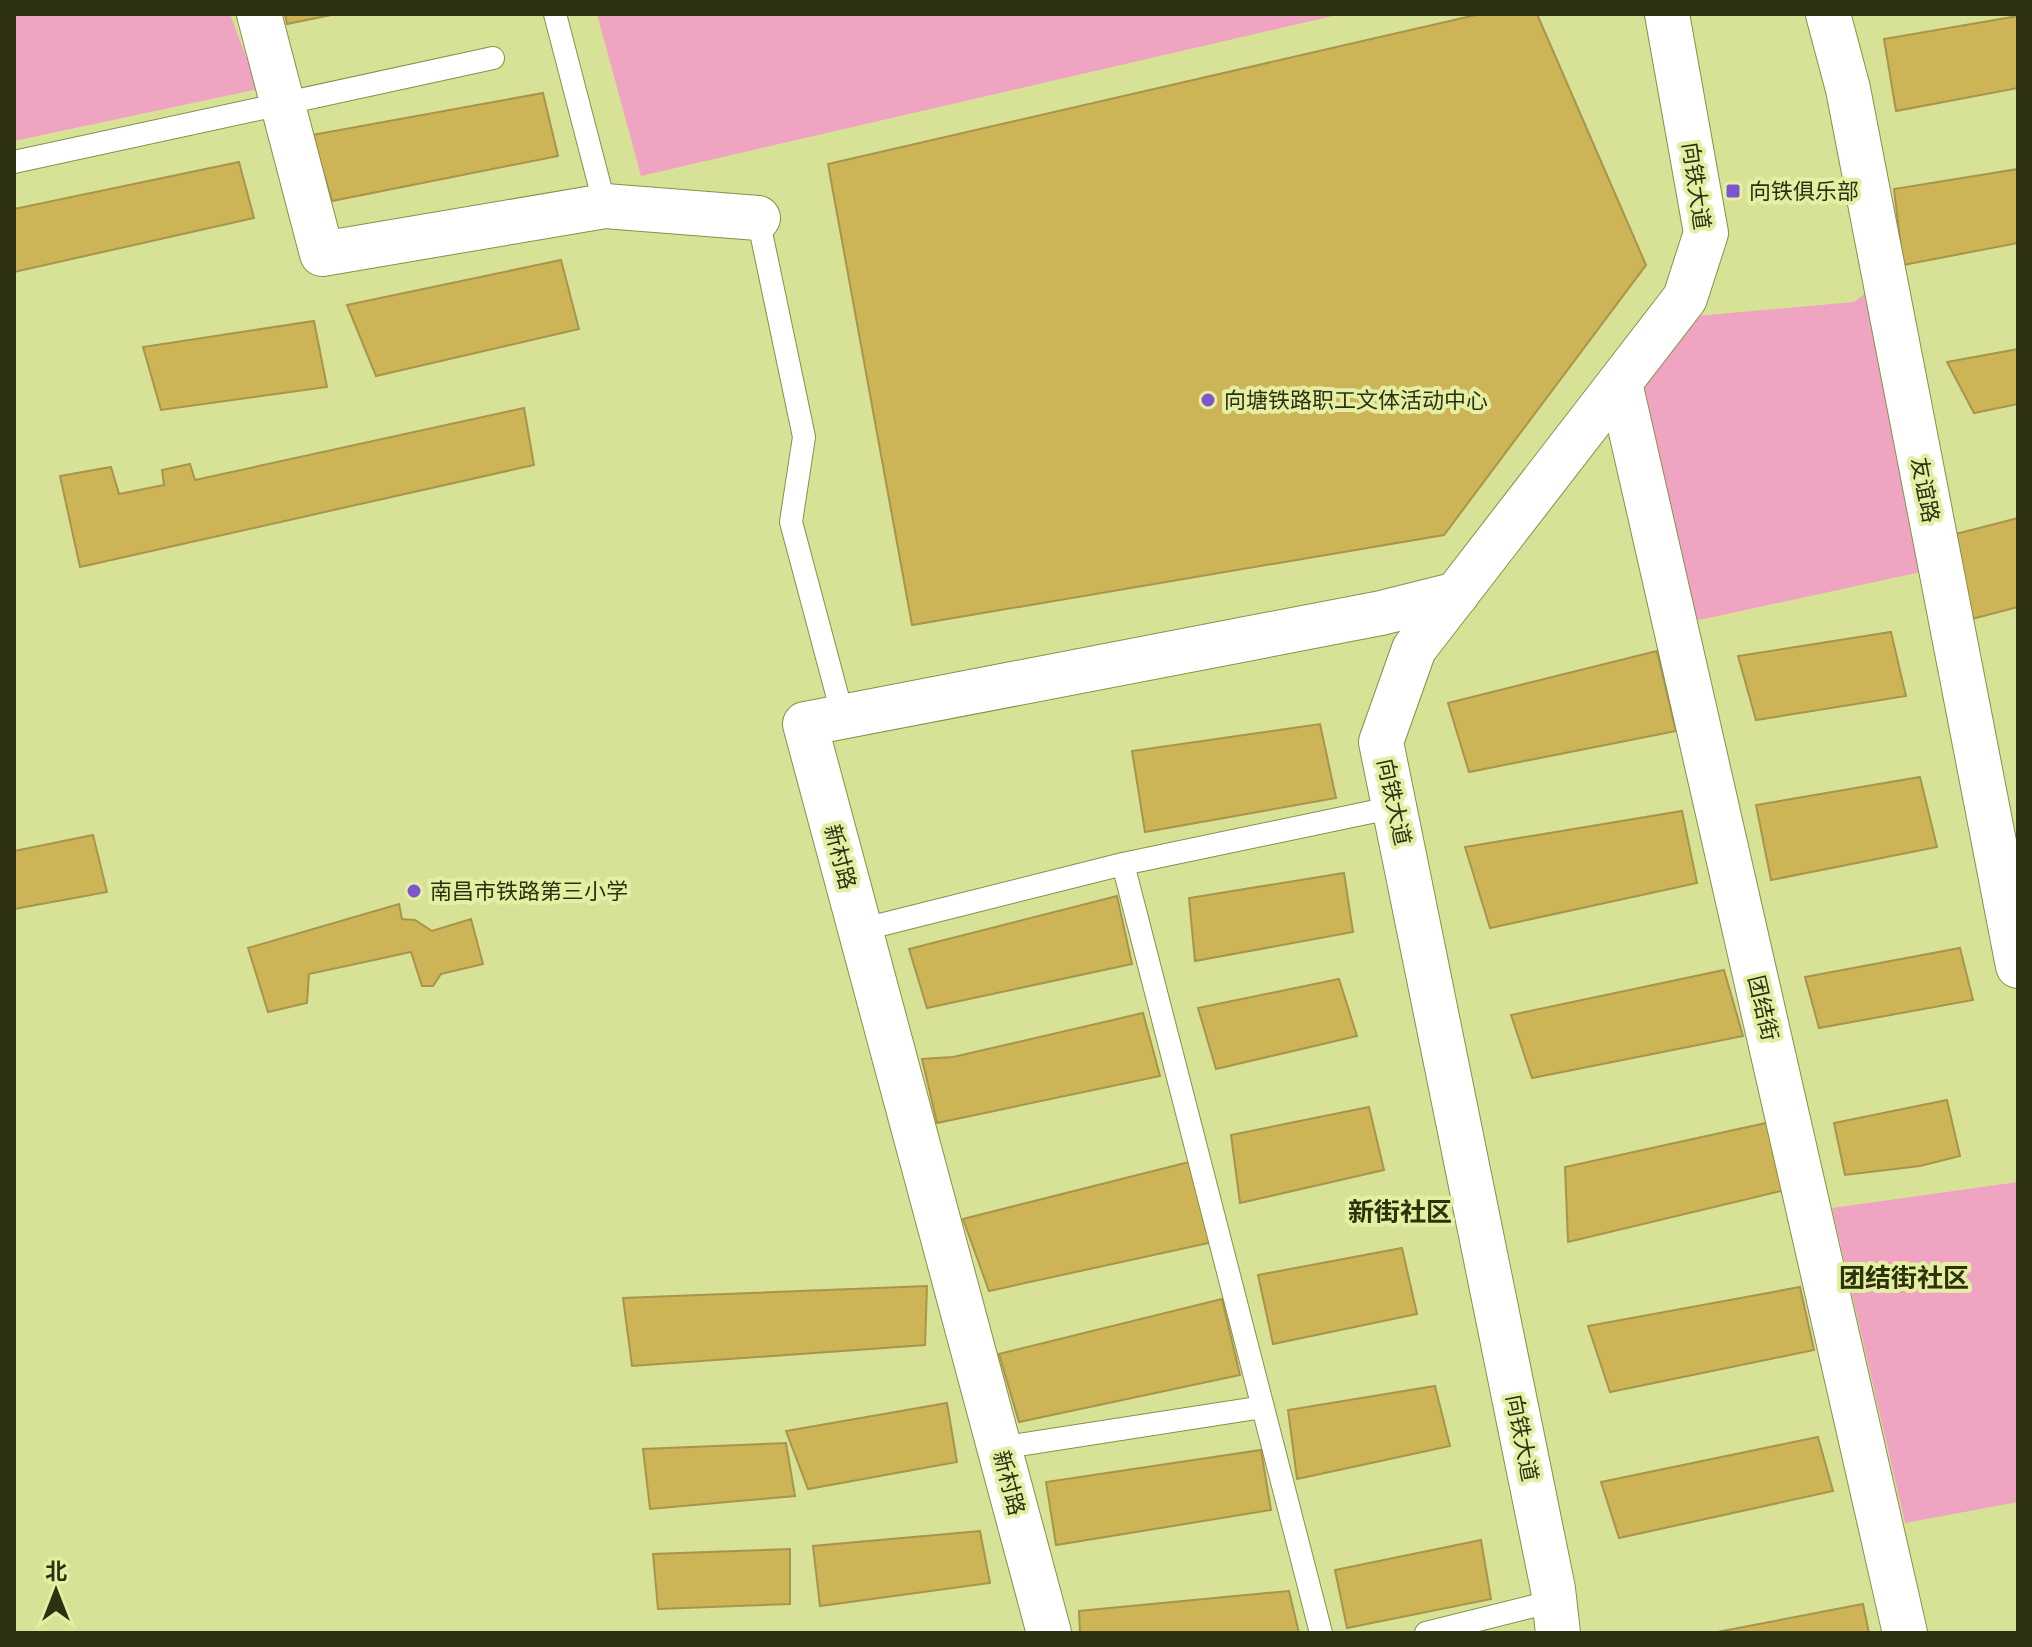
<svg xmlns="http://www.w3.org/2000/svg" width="2032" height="1647" font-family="Rubik,'Noto Sans SC',sans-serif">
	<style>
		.green { fill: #efa5c1 }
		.building { fill: #ccb457; stroke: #a8954b; stroke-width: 2 }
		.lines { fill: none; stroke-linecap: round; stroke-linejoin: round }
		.service-casing { stroke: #879048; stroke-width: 24 }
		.minor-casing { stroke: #879048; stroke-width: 46 }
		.tertiary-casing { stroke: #879048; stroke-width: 46 }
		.service { stroke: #fff; stroke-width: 22 }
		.minor { stroke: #fff; stroke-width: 44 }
		.tertiary { stroke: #fff; stroke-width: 44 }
		.poi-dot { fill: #7d55ce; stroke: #e4efa4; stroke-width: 3 }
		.labels { text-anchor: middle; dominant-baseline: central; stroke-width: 8; stroke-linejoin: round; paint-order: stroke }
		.street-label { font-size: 22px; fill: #2d3112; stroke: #e4efa4 }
		.poi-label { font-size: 22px; fill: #2d3112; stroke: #e4efa4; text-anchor: start }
		.quarter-label { font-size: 26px; font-weight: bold; fill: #2e320b; stroke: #e4efa4 }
	</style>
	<rect width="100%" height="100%" fill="#d7e297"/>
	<!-- green -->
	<path class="green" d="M 14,14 L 230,14 L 258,89 L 14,141 Z
		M 597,14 L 1341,14 L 641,176 Z
		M 1903,265 L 1953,565 L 1676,625 L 1628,373 L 1664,319 L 1854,302 Z
		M 2018,1182 L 2018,1502 L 1905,1523 L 1832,1208 Z"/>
	<!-- building -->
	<path class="building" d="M 285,14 L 336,14 L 287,24 Z
		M 1480,14 L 1537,14 L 1646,265 L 1444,535 L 912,625 L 828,164 Z
		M 2018,16 L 2018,88 L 1896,111 L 1884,39 Z
		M 543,93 L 558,156 L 332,201 L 312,135 Z
		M 239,162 L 254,218 L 14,272 L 14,209 Z
		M 2018,169 L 2018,243 L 1903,265 L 1894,189 Z
		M 561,260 L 579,329 L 376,376 L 347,305 Z
		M 314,321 L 327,387 L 161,410 L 143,347 Z
		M 2018,349 L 2018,404 L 1974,413 L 1947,362 Z
		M 524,408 L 534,465 L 80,567 L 60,476 L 111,467 L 119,494 L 164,485 L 162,470 L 190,464 L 195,480 Z
		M 2018,518 L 2018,607 L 1972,619 L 1948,536 Z
		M 1891,632 L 1906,696 L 1756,720 L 1738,656 Z
		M 1657,651 L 1676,731 L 1469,772 L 1448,703 Z
		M 1320,724 L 1336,798 L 1145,832 L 1132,751 Z
		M 1920,777 L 1937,847 L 1771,880 L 1756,805 Z
		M 1682,811 L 1697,883 L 1490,928 L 1465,847 Z
		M 93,835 L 107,892 L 14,909 L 14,851 Z
		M 1344,873 L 1353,932 L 1195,961 L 1189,898 Z
		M 1117,896 L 1132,964 L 927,1008 L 909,949 Z
		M 399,904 L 402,919 L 415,920 L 432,931 L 471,919 L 483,964 L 441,974 L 433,986 L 422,986 L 411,952 L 309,974 L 307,1003 L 268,1012 L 248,948 Z
		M 1960,948 L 1973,1000 L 1819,1028 L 1805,977 Z
		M 1724,970 L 1743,1036 L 1532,1078 L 1511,1015 Z
		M 1339,979 L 1357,1036 L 1216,1069 L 1198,1008 Z
		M 1143,1013 L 1160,1076 L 937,1123 L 922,1059 L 953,1057 Z
		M 1947,1100 L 1960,1156 L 1920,1166 L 1845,1175 L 1834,1123 Z
		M 1369,1107 L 1384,1170 L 1240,1203 L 1231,1135 Z
		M 1766,1123 L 1794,1188 L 1568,1242 L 1565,1167 Z
		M 1193,1161 L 1213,1242 L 989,1291 L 963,1219 Z
		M 1402,1248 L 1417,1314 L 1273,1344 L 1258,1275 Z
		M 927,1286 L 925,1345 L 632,1366 L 623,1298 Z
		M 1800,1287 L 1814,1350 L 1610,1392 L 1588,1326 Z
		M 1222,1299 L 1240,1375 L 1019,1422 L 999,1354 Z
		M 1435,1386 L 1450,1446 L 1297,1479 L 1288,1410 Z
		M 947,1403 L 957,1462 L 808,1489 L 786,1431 Z
		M 1818,1437 L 1833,1491 L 1619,1538 L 1601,1482 Z
		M 786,1443 L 795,1496 L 650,1509 L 643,1449 Z
		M 1261,1450 L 1271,1510 L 1056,1545 L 1046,1482 Z
		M 980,1531 L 990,1583 L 820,1606 L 813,1546 Z
		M 1481,1540 L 1491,1599 L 1347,1628 L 1335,1570 Z
		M 790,1549 L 790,1604 L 658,1609 L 653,1554 Z
		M 1289,1591 L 1299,1633 L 1080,1633 L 1079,1611 Z
		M 1863,1604 L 1869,1633 L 1712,1633 Z"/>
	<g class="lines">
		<defs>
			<path id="service" d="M 555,14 L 605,206
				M 14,162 L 493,58
				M 758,218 L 804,437 L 791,522 L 843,717
				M 1123,864 L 1321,1633
				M 860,930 L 1123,864 L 1395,807
				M 999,1448 L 1263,1407
				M 1426,1633 L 1554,1601"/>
			<path id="minor" d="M 259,14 L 322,254 L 605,206 L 758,218
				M 1828,14 L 1848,89 L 2018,966
				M 1620,383 L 1905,1633
				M 1049,1633 L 805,724 L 1381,613 L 1457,594"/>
			<path id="tertiary" d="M 1558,1633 L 1553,1589 L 1381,742 L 1414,649 L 1685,298 L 1706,233 L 1667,14"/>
		</defs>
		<!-- service casing -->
		<use href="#service" class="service-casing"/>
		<!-- minor casing -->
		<use href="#minor" class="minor-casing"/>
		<!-- tertiary casing -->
		<use href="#tertiary" class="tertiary-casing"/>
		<!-- service -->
		<use href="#service" class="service"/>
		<!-- minor -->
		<use href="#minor" class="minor"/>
		<!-- tertiary -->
		<use href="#tertiary" class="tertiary"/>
	</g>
	<!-- markers -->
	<g class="poi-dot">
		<rect x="1725" y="183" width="16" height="16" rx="4"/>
		<circle cx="1208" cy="400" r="8"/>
		<circle cx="414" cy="891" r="8"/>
	</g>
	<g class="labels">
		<!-- street labels -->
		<g class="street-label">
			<text transform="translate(1696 186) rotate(82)">向铁大道</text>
			<text transform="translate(1925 490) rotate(79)">友谊路</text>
			<text transform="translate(1394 802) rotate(78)">向铁大道</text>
			<text transform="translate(840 857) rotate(75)">新村路</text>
			<text transform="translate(1763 1008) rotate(77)">团结街</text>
			<text transform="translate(1522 1438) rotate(79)">向铁大道</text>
			<text transform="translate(1009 1483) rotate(75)">新村路</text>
		</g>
		<!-- poi labels -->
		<g class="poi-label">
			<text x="1749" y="191">向铁俱乐部</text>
			<text x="1224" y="400">向塘铁路职工文体活动中心</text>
			<text x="430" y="891">南昌市铁路第三小学</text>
		</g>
		<!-- quarter labels -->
		<g class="quarter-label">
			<text x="1400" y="1212">新街社区</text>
			<text x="1904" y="1278">团结街社区</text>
		</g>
	</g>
	<!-- border -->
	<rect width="2032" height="1647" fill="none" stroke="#2d3112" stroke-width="32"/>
	<!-- north arrow -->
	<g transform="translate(56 1591)" stroke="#e4efa4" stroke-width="6" paint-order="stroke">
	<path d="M0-6L14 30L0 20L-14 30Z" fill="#2d3112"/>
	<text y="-12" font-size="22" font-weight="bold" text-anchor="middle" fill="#2d3112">北</text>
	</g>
</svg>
